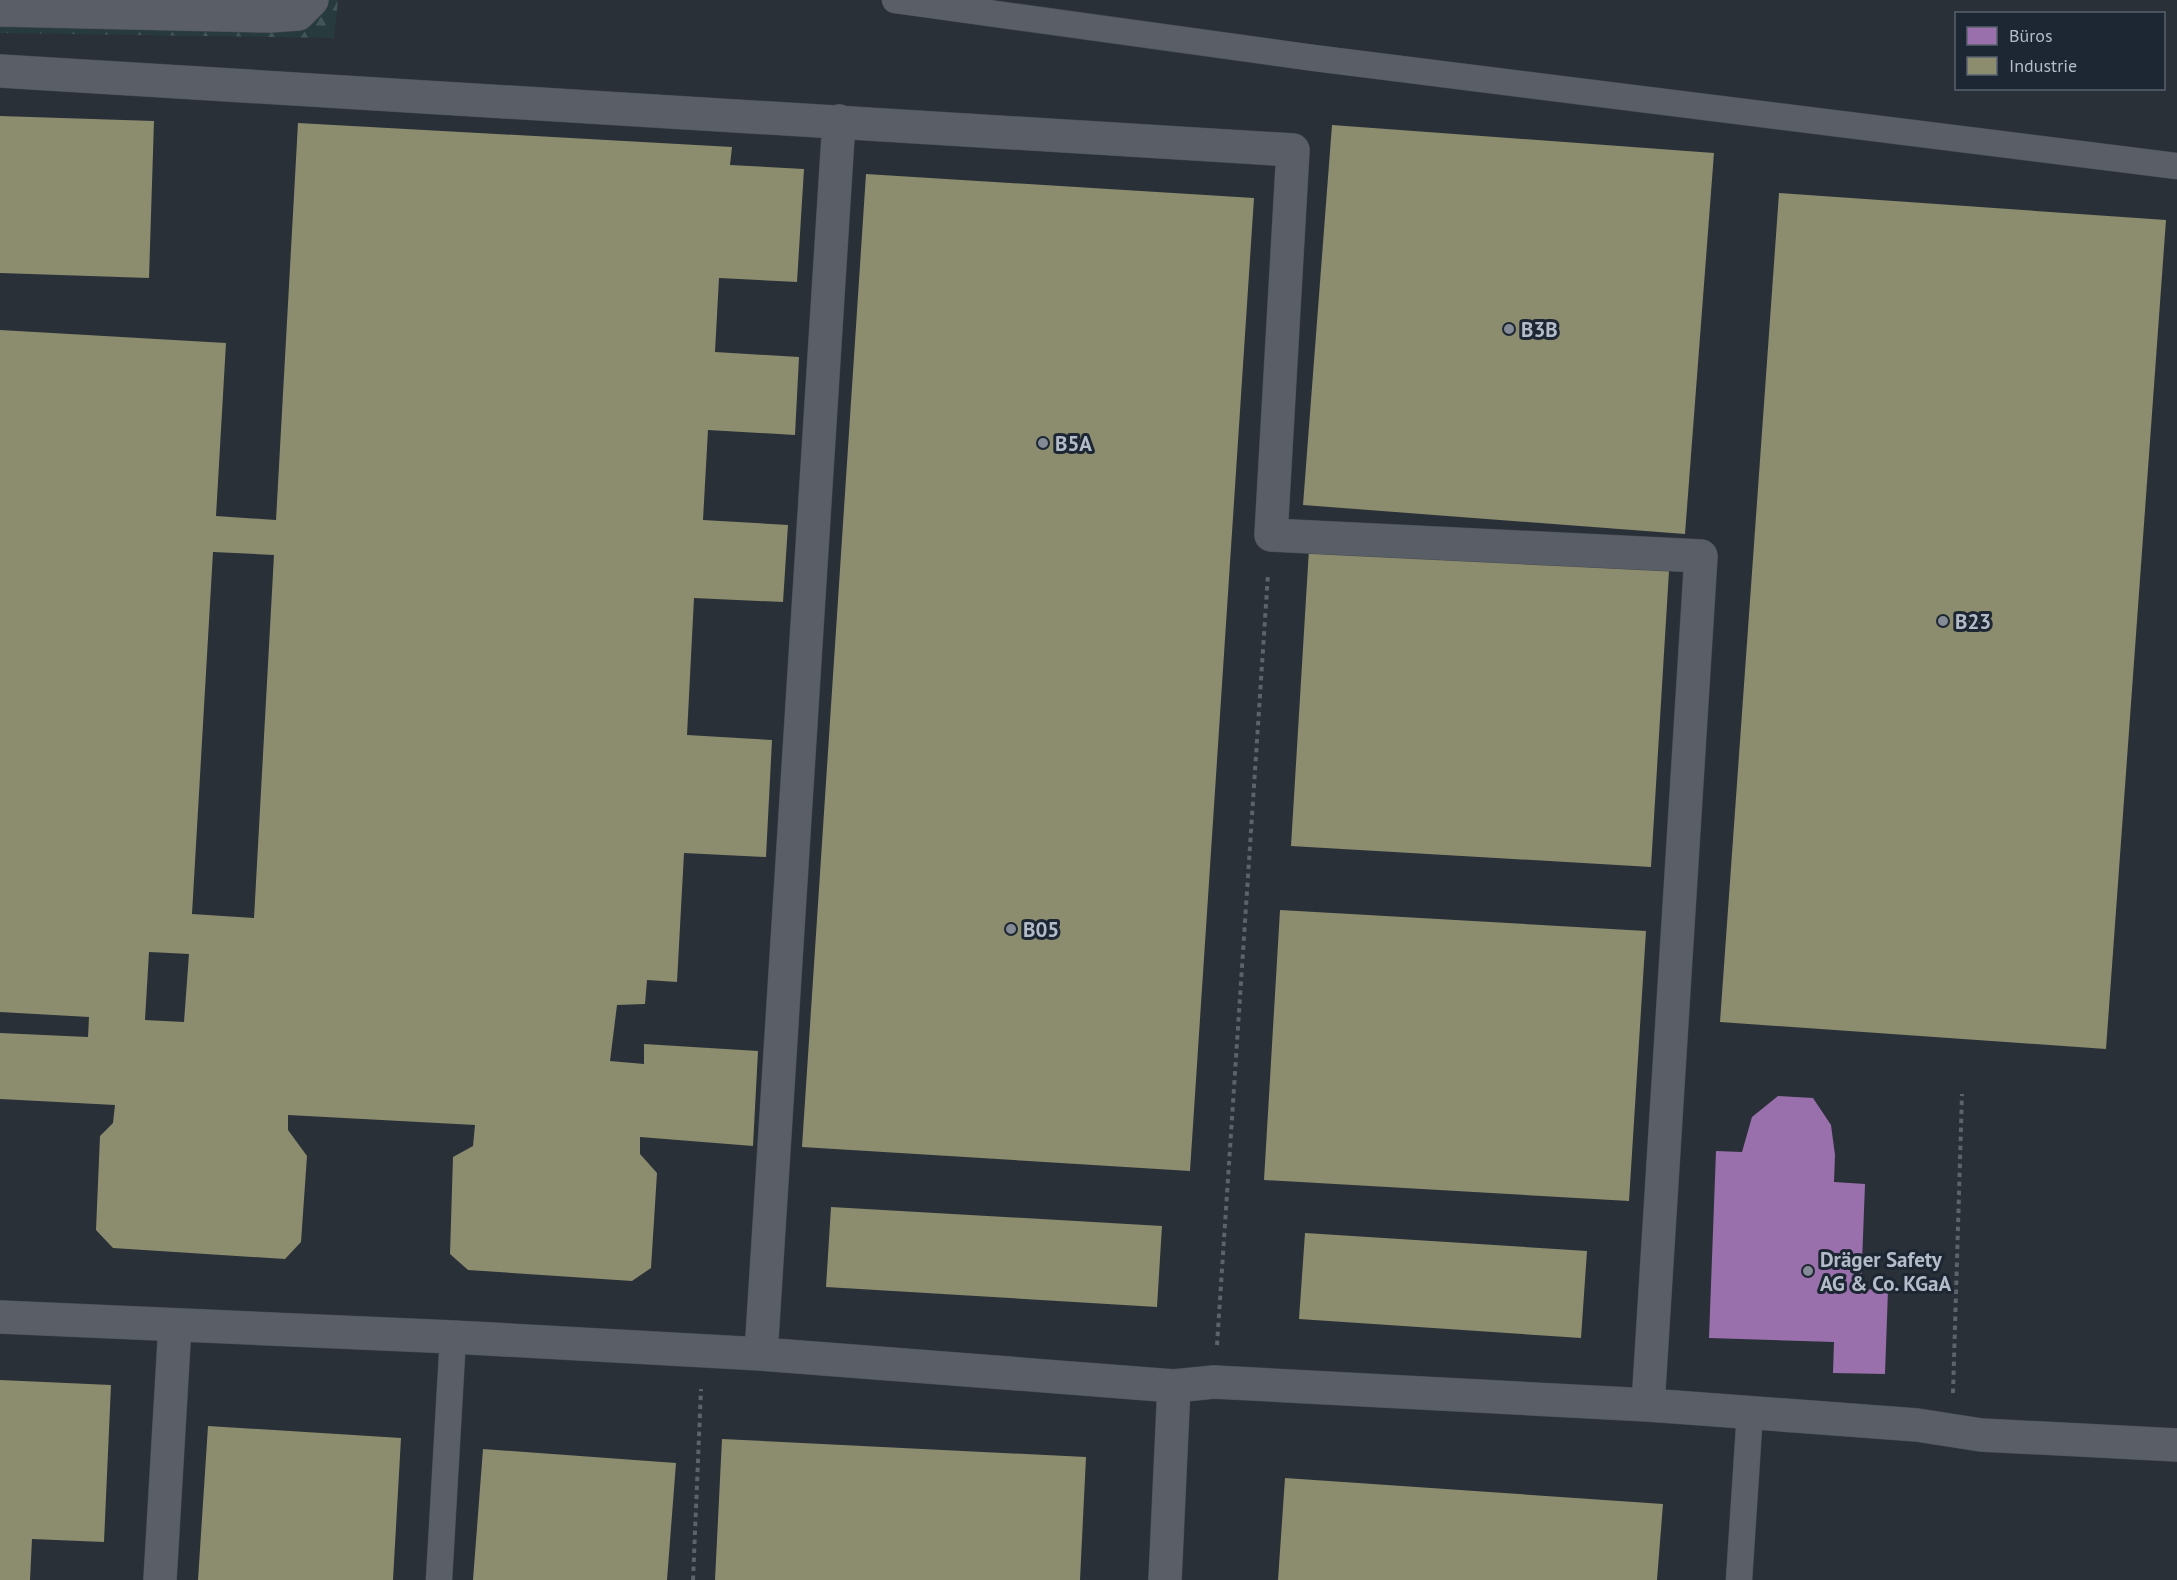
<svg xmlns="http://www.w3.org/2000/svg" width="2177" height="1580" font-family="'PT Sans',sans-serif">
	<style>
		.forest { fill: url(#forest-firs) }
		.offices { fill: #9970ab }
		.industry { fill: #8c8c6e; fill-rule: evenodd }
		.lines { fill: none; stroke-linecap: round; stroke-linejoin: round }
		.service-casing { stroke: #484c53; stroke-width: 27 }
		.minor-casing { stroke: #484c53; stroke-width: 34 }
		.path { stroke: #5d636a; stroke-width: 4; stroke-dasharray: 4.5 4.5; stroke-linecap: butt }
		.service { stroke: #5a5e66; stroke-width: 26 }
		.minor { stroke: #5a5e66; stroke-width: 33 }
		.poi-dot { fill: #848b96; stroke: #1d2633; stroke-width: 2 }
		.labels { text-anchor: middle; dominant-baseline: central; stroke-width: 6; stroke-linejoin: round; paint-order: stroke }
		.poi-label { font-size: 21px; font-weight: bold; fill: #b4bcc9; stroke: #1d2633; text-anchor: start }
	</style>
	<defs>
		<pattern id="forest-firs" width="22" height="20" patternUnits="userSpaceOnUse" patternTransform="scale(1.5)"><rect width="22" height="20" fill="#273a3e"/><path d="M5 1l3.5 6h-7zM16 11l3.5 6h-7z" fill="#445559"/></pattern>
	</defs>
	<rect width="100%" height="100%" fill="#2a3038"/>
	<!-- forest -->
	<path class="forest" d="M 0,0 L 338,0 L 334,38 L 0,33 Z"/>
	<!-- offices -->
	<path class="offices" d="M 1778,1096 L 1813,1098 L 1831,1125 L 1835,1155 L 1834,1182 L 1865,1184 L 1861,1289 L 1888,1290 L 1885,1374 L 1833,1373 L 1834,1342 L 1709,1338 L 1716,1151 L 1742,1152 L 1752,1117 Z"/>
	<!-- industry -->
	<path class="industry" d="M 0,116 L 154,121 L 149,278 L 0,273 Z
		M 298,123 L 732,147 L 730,165 L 804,169 L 797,282 L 719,278 L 715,352 L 799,357 L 795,435 L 708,430 L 703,520 L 788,525 L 783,602 L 694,598 L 687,735 L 772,740 L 766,857 L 684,853 L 677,982 L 647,980 L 645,1004 L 617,1005 L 610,1061 L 644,1064 L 644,1044 L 758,1051 L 753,1146 L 640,1137 L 640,1154 L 657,1173 L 651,1268 L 632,1281 L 468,1270 L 450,1254 L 453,1157 L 473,1146 L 475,1125 L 288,1115 L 288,1130 L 307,1156 L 301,1242 L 285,1259 L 113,1248 L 96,1230 L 100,1136 L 113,1123 L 115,1105 L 0,1099 L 0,1033 L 88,1037 L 89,1017 L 0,1012 L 0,330 L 226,343 L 216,516 L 276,520 ZM 213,552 L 274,555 L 254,918 L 192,914 ZM 149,952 L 189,954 L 184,1022 L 145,1020 Z
		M 1332,125 L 1714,153 L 1685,534 L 1303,505 Z
		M 866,174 L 1254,198 L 1190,1171 L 802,1147 Z
		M 1779,193 L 2166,220 L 2106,1049 L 1720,1022 Z
		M 1309,549 L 1669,571 L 1651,867 L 1291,846 Z
		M 1280,910 L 1646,931 L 1629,1201 L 1264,1180 Z
		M 831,1207 L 1162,1226 L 1157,1307 L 826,1287 Z
		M 1305,1233 L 1587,1251 L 1581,1338 L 1299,1319 Z
		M 0,1380 L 111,1385 L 104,1542 L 32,1539 L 30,1580 L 0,1580 Z
		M 208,1426 L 401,1438 L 393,1580 L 198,1580 Z
		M 722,1439 L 1086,1457 L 1080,1580 L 715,1580 Z
		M 483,1449 L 676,1463 L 667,1580 L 473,1580 Z
		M 1285,1478 L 1663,1504 L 1657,1580 L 1278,1580 Z"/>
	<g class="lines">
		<defs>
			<path id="service" d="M 895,0 L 1314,58 L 2177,166
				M 439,1580 L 453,1337
				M 1739,1580 L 1750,1412"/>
			<path id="minor" d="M 0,10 L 270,16 L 298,14 L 312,0
				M 0,71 L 1293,150 L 1271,535 L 1701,556 L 1648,1405
				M 0,1317 L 453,1337 L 761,1354 L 1174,1386 L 1214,1382 L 1648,1405 L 1917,1425 L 1981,1435 L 2177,1445
				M 761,1354 L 839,121
				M 160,1580 L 175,1325
				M 1165,1580 L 1174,1386"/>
		</defs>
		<!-- service casing -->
		<use href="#service" class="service-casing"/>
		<!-- minor casing -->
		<use href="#minor" class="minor-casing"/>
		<!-- path -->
		<path class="path" d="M 1217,1345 L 1268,574
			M 1953,1393 L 1962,1094
			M 693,1580 L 701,1389"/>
		<!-- service -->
		<use href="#service" class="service"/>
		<!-- minor -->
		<use href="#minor" class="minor"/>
	</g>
	<!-- markers -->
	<g class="poi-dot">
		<circle cx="1509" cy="329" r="6"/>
		<circle cx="1043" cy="443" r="6"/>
		<circle cx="1943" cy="621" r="6"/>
		<circle cx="1011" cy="929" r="6"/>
		<circle cx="1808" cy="1271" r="6"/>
	</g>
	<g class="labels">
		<!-- poi labels -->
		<g class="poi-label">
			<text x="1521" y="329">B3B</text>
			<text x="1055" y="443">B5A</text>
			<text x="1955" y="621">B23</text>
			<text x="1023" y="929">B05</text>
			<text x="1820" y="1259">Dräger Safety<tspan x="1820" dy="24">AG &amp; Co. KGaA</tspan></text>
		</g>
	</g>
	<!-- legend -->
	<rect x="1955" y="12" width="210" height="78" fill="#1d2633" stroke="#59626f" stroke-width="1.5"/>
	<rect x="1967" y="27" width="30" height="18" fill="#9970ab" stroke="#59626f" stroke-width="1.5"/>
	<text x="2009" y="42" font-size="18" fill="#b4bcc9">Büros</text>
	<rect x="1967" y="57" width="30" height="18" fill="#8c8c6e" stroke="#59626f" stroke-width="1.5"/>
	<text x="2009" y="72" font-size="18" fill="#b4bcc9">Industrie</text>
</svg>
